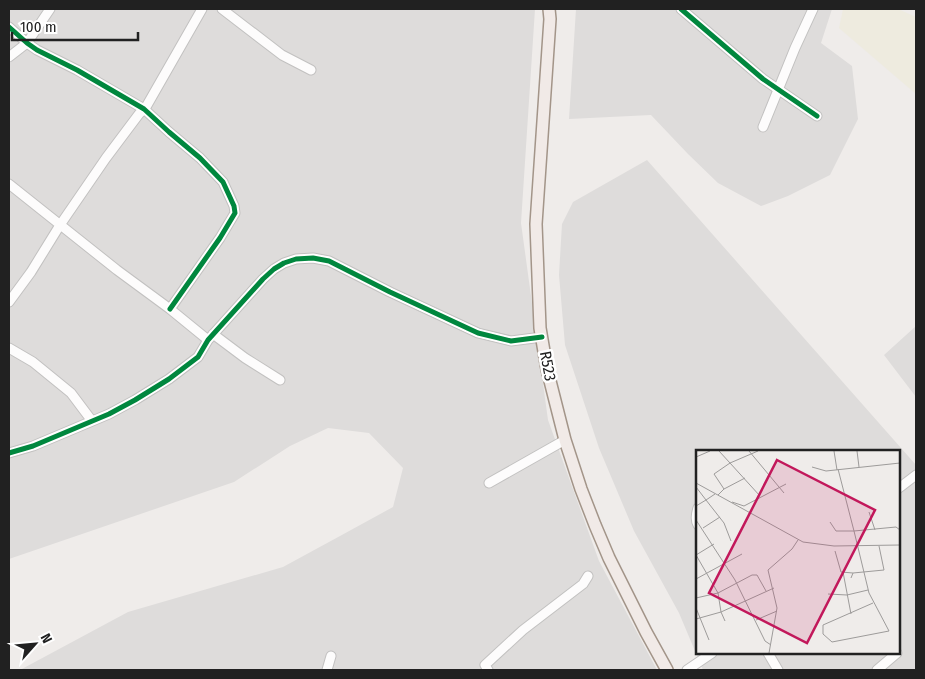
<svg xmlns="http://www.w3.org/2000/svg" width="925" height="679" font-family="'Fira Sans Condensed',sans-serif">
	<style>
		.residential { fill: #dedcdb; fill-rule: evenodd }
		.farmland { fill: #eeebdf }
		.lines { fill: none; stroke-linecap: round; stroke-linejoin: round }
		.minor-casing { stroke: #c2c1c0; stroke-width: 11 }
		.major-casing { stroke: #a39589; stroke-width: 14 }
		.minor { stroke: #fdfcfc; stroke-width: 9 }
		.major { stroke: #f1eae7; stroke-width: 11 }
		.cycleway-casing { stroke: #fff; stroke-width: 8 }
		.cycleway { stroke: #00873e; stroke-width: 5 }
		.labels { text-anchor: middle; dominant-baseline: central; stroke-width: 5; stroke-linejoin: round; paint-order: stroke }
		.street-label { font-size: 16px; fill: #212121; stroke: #fff }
		.inset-road { fill: none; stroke: #9d9b9a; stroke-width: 1 }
		.view { fill: #c2185b; fill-opacity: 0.15; stroke: #c2185b; stroke-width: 2.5 }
		.inset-edge { fill: none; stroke: #212121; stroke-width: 2.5 }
	</style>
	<rect width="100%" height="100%" fill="#efecea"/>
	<!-- residential -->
	<path class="residential" d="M 9,9 L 535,9 L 521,223 L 548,420 L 599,561 L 657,670 L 20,670 L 128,612 L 283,567 L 340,536 L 393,507 L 403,468 L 369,433 L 328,428 L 290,446 L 234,482 L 9,559 Z
		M 576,9 L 832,9 L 821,43 L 852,66 L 858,119 L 830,175 L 788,196 L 761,206 L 718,183 L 688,154 L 651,115 L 569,119 Z
		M 647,160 L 916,465 L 916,670 L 703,670 L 679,613 L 634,531 L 599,448 L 565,345 L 559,275 L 562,224 L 573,202 ZM 698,452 L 899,452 L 899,653 L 698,653 Z
		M 916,326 L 916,397 L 884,355 Z"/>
	<!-- farmland -->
	<path class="farmland" d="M 843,9 L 898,9 L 916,17 L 916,94 L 839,28 Z"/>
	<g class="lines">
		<defs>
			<path id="minor" d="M 222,9 L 282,55 L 311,70
				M 681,9 L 763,79 L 817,116
				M 9,27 L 27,43 L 37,50 L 77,70 L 144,109 L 169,132 L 200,158 L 223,182 L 234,206 L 235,213 L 220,238 L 170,309
				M 9,57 L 27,43 L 50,9
				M 763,127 L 795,48 L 813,9
				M 9,184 L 117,270 L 170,309 L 208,340
				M 9,302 L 31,272 L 60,225 L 106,158 L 139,114 L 146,107 L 202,9
				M 213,334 L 245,358 L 280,380
				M 9,348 L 33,362 L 71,393 L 92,421
				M 9,453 L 33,446 L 109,414 L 135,400 L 169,379 L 198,357 L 208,340 L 263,279 L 274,269 L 284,263 L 296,259 L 313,258 L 329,261 L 390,292 L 478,333 L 511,341 L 542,337
				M 489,483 L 565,440
				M 899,488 L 916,475
				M 698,508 C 696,514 695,520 698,525
				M 768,653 L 778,670
				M 327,670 L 331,656
				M 488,670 L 485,665 L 523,630 L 583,584 L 588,576
				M 687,670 L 712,653
				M 877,670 L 897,653"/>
			<path id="major" d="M 549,9 L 550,19 L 536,224 L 540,328 L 547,369 L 565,440 L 581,489 L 595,525 L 609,558 L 646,632 L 667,670"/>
		</defs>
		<!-- minor casing -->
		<use href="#minor" class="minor-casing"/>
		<!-- major casing -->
		<use href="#major" class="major-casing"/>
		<!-- minor -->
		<use href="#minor" class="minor"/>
		<!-- major -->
		<use href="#major" class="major"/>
		<defs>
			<path id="cycleway" d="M 681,9 L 763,79 L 817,116
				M 9,27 L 27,43 L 37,50 L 77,70 L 144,109 L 169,132 L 200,158 L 223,182 L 234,206 L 235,213 L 220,238 L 170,309
				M 9,453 L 33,446 L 109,414 L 135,400 L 169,379 L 198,357 L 208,340 L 263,279 L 274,269 L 284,263 L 296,259 L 313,258 L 329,261 L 390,292 L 478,333 L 511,341 L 542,337"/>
		</defs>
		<!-- cycleway casing -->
		<use href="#cycleway" class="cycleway-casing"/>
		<!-- cycleway -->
		<use href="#cycleway" class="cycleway"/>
	</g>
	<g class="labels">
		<!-- street labels -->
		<g class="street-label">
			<text transform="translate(548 366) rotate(79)">R523</text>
		</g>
	</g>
	<!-- overview -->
	<g transform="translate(696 450)">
		<rect width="204" height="204" fill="#efecea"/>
		<path class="inset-road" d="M 23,1 L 34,13 L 62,1M 53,1 L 88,43M 138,1 L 141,20M 161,1 L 163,17M 0,7 L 14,1M 116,17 L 130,21 L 204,13M 142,19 L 158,81 L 200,77 L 204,80M 0,33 L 107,92 L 138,96 L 204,95M 0,37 L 10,50 L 0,56M 28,39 L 49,28M 19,44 L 10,50 L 28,73 L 35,91M 22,45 L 28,39 L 18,24 L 34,13 L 64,46M 36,52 L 48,56 L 90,34M 173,62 L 179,80M 0,70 L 39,130 L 69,191 L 75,195M 134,72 L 140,81 L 158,81 L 173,143 L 193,181 L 136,192 L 127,184 L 127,175 L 177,153M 7,78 L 24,67M 139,101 L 145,122 L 157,123M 0,105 L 22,143 L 25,162 L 78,138M 0,105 L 18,94M 147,122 L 155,164M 155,128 L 157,123 L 188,120 L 183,96M 0,129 L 46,104M 132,144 L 151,145 L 172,140M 0,148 L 22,143 L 56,125 L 61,125 L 70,141M 0,158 L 13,190M 0,169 L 25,162 L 29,171M 60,170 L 81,161M 73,203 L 81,158 L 72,120 L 96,99 L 102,90"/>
		<path class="view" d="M 81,10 L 179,60 L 111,193 L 13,143 Z"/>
		<rect width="204" height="204" class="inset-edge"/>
	</g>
	<!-- border -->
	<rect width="925" height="679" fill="none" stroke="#212121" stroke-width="20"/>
	<!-- north arrow -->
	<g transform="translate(35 644) rotate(63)" stroke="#ffffff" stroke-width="4" paint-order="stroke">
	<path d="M0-4L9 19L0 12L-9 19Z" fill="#212121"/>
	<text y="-8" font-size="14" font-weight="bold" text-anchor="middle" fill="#212121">N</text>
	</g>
	<!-- scale -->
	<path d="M12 32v8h126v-8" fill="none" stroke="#212121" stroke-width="2.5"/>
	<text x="20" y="32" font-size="15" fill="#212121" stroke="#ffffff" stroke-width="4" paint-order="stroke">100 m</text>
</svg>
